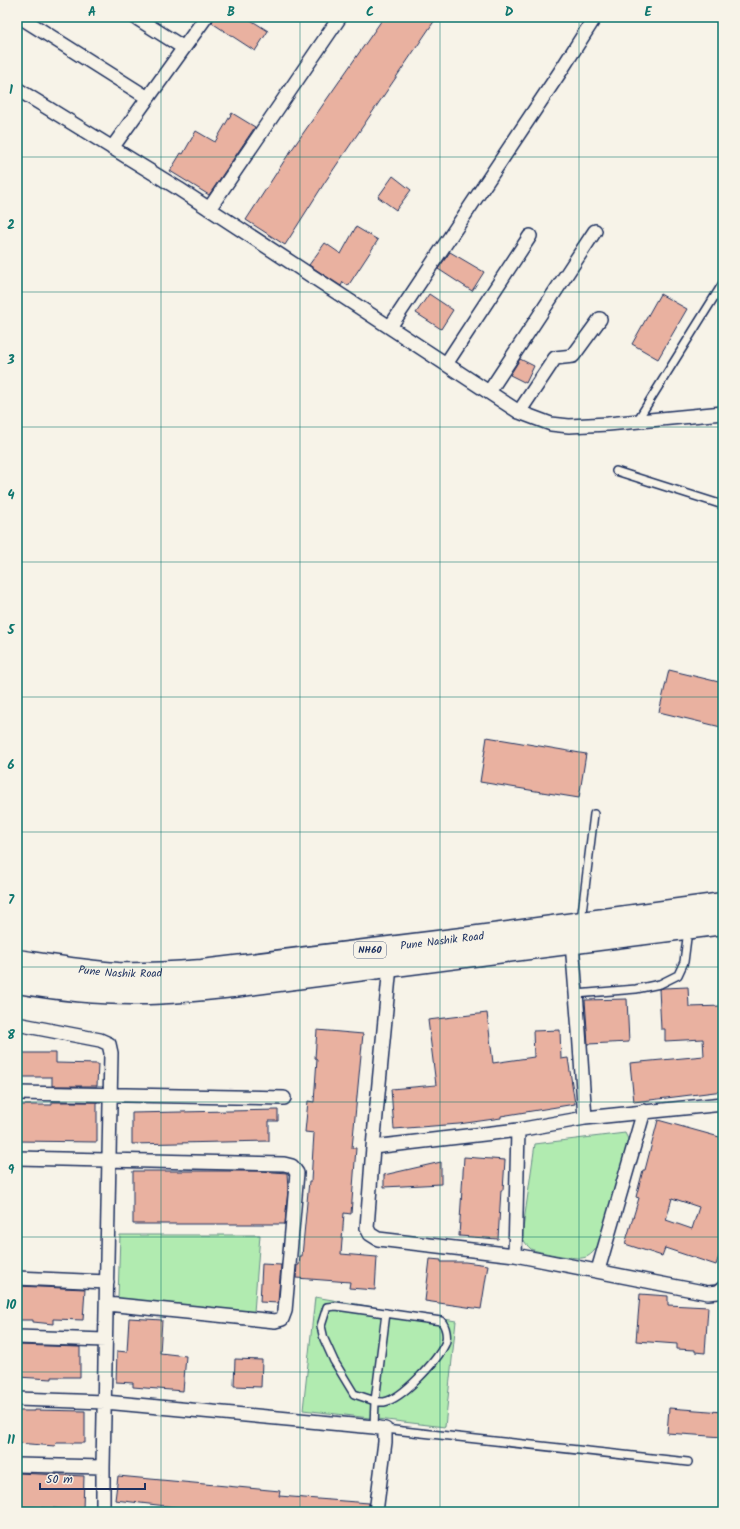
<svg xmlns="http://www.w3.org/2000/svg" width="740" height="1529" font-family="Kalam,sans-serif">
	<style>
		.green { fill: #b1ebb0; stroke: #668d87 }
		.building { fill: #e9b1a0; stroke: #1b2f5e; fill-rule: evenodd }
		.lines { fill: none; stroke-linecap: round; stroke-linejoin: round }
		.lane-casing { stroke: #1b2f5e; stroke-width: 10 }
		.street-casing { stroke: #1b2f5e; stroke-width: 16 }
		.highway-casing { stroke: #1b2f5e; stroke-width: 25 }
		.lane { stroke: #f7f3e8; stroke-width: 7 }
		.street { stroke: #f7f3e8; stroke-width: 13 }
		.highway { stroke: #f7f3e8; stroke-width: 22 }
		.grid { fill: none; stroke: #0f766e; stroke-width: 1; stroke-opacity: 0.55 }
		.labels { text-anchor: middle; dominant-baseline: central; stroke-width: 3; stroke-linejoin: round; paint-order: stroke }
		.shield { fill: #f7f3e8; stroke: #5d6a87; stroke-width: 1 }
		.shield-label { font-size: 10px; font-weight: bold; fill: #1b2f5e }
		.street-label { font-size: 11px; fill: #1b2f5e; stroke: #f7f3e8 }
		.neatline { fill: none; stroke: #0f766e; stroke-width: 1.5 }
		.grid-label { font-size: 13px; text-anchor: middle; font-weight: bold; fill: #0f766e }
	</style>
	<rect width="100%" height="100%" fill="#f7f3e8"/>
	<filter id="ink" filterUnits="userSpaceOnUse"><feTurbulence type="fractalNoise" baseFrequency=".025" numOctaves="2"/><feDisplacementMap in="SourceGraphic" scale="8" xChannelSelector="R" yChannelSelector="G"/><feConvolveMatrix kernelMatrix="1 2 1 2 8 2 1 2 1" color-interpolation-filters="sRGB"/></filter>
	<g filter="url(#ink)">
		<!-- green -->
		<path class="green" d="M 625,1133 L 628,1139 L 628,1146 L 600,1242 C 596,1249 591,1257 582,1258 C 575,1259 536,1252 531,1249 C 527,1246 524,1241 522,1236 L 535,1144 Z
			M 120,1235 L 260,1235 L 254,1312 L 118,1298 Z
			M 315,1297 L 456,1321 L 445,1427 L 303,1410 Z"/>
		<!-- building -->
		<path class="building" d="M 214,17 L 246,17 L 268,31 L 255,51 L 212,23 Z
			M 384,17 L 437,17 L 325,182 L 285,245 L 246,220 L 288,155 Z
			M 232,113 L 255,127 L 209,195 L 170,171 L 181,153 L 183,154 L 196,131 L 215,142 Z
			M 393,176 L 411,190 L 396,210 L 378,197 Z
			M 356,227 L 378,240 L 348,286 L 343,282 L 341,286 L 309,265 L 325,243 L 341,254 Z
			M 450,252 L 484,272 L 472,291 L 438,269 Z
			M 429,294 L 453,310 L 441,329 L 416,313 Z
			M 660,294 L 687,309 L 658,359 L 632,344 Z
			M 520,359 L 534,366 L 526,383 L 510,375 Z
			M 669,670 L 723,683 L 723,719 L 721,727 L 659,712 Z
			M 487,737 L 586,754 L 579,798 L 480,782 Z
			M 688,987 L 689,1007 L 723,1006 L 723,1091 L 634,1102 L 630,1063 L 704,1056 L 703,1039 L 665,1041 L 665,1029 L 661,1029 L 659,989 L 664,988 Z
			M 627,999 L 629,1042 L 588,1044 L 585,1000 Z
			M 487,1013 L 493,1063 L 534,1057 L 533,1031 L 560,1030 L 561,1059 L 568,1058 L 575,1104 L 501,1116 L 501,1118 L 459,1124 L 394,1129 L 391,1089 L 436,1085 L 428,1020 Z
			M 317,1030 L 363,1034 L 352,1148 L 356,1148 L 351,1214 L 344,1213 L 341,1254 L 377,1257 L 375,1290 L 349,1288 L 350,1282 L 296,1278 L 297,1265 L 299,1265 L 300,1256 L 302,1256 L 309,1181 L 311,1181 L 314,1133 L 305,1132 L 308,1101 L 314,1102 L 317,1059 L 315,1058 Z
			M 17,1053 L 56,1053 L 56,1063 L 98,1064 L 97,1086 L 52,1086 L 52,1077 L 17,1077 Z
			M 52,1102 L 97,1102 L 97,1142 L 17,1141 L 17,1105 L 52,1105 Z
			M 278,1110 L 278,1121 L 269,1121 L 269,1141 L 132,1144 L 132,1113 Z
			M 658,1120 L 723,1138 L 723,1244 L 716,1265 L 665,1248 L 662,1256 L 625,1244 L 639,1198 L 636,1197 L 643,1170 L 645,1170 ZM 672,1198 L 699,1207 L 692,1229 L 666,1220 Z
			M 464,1157 L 505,1160 L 503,1190 L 501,1190 L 498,1239 L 459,1236 Z
			M 441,1162 L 441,1184 L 384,1187 L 384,1175 Z
			M 133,1171 L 260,1171 L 287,1173 L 288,1189 L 285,1224 L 133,1224 Z
			M 430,1259 L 441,1260 L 441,1262 L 465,1262 L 488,1265 L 481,1309 L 425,1301 Z
			M 262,1264 L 281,1265 L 278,1303 L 260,1302 Z
			M 17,1286 L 85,1289 L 83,1320 L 53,1319 L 53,1324 L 33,1322 L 33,1320 L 17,1320 Z
			M 640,1294 L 668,1296 L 668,1305 L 708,1307 L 705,1353 L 695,1352 L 695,1350 L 677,1349 L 677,1344 L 636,1341 Z
			M 129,1318 L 162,1320 L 160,1353 L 186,1356 L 183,1391 L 133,1387 L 133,1383 L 116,1382 L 117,1351 L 127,1352 Z
			M 17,1345 L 80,1347 L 80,1377 L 52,1377 L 52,1379 L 17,1377 Z
			M 235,1359 L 262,1360 L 261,1387 L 234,1386 Z
			M 669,1408 L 723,1412 L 723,1437 L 667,1433 Z
			M 35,1410 L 85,1411 L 85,1443 L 56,1443 L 55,1446 L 17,1443 L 17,1411 L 35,1411 Z
			M 17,1473 L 84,1476 L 83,1510 L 17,1506 Z
			M 118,1476 L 280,1491 L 279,1496 L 369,1503 L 368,1512 L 217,1512 L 115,1500 Z"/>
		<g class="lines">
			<defs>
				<path id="lane" d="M 637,421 L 723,283
					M 616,471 L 723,505
					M 581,921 L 594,814
					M 576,994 L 636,989 L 660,984 L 678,975 L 684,962 L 688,930
					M 374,1427 L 375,1401 L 354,1394 L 334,1361 L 324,1339 L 321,1326 L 327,1307 L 336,1306 L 441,1321 C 446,1326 448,1337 445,1344 C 437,1361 402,1399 384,1402 C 381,1402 378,1402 375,1401 L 386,1313
					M 385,1429 L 688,1462"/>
				<path id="street" d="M 20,17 L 148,98
					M 135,17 L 184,48
					M 17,89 L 179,189 L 519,412 L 551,424 L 569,426 L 608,424 L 723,413
					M 112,148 L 206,17
					M 209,209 L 340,17
					M 390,327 L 560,72 L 595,17
					M 446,364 L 530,236
					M 489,392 L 595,231
					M 519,412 L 555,358 L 573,356 L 600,319
					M 572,943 L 579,1031 L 585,1118
					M 390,966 L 373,1147 L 367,1228 L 370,1234 L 378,1239 L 515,1255 L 708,1293 L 718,1292 L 723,1288
					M 17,1024 L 100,1040 L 109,1044 L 111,1053 L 103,1467 L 103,1512
					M 17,1093 L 284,1098
					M 373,1147 L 518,1130 L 585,1118 L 723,1104
					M 17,1158 L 284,1164 L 292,1166 L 297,1173 L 285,1311 L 282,1319 L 275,1321 L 107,1304
					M 515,1255 L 518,1130
					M 598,1270 L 644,1111
					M 17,1278 L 107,1282
					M 17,1337 L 105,1340
					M 17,1399 L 105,1402 L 374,1427 L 385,1429 L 385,1442 L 376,1512
					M 17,1465 L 103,1467"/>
				<g id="highway">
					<path id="s1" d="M 17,961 C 50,966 84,972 118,974 C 146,975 174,973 202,971 L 478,937 L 723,904"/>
					<path d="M 17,982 C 58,989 100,994 142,993 C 172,993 203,989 233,986 L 723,923"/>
				</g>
			</defs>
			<!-- lane casing -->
			<use href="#lane" class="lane-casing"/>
			<!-- street casing -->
			<use href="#street" class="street-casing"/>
			<!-- highway casing -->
			<use href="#highway" class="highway-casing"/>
			<!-- lane -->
			<use href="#lane" class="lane"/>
			<!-- street -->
			<use href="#street" class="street"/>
			<!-- highway -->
			<use href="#highway" class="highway"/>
		</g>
	</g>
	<!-- grid -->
	<path class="grid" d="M 161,17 L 161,1512M 300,17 L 300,1512M 440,17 L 440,1512M 579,17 L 579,1512M 17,157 L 723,157M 17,292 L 723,292M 17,427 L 723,427M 17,562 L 723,562M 17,697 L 723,697M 17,832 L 723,832M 17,967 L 723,967M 17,1102 L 723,1102M 17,1237 L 723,1237M 17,1372 L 723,1372"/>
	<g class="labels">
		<!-- shield labels -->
		<rect class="shield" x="354" y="942" width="32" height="16" rx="3"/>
		<g class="shield-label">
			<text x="370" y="950">NH60</text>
		</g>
		<!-- street labels -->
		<g class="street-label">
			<text stroke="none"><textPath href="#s1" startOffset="428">Pune Nashik Road</textPath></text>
			<text stroke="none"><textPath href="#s1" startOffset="104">Pune Nashik Road</textPath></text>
		</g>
	</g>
	<!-- margin -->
	<rect width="740" height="1529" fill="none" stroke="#f7f3e8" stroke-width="44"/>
	<!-- scale -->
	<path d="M40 1483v6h105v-6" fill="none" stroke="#1b2f5e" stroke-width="2"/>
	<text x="46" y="1483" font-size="12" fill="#1b2f5e" stroke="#f7f3e8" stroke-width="3" paint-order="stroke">50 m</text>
	<rect x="22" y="22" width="696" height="1485" class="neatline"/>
	<g class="grid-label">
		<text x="92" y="16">A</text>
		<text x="231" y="16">B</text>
		<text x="370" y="16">C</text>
		<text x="509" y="16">D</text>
		<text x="648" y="16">E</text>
		<text x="11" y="94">1</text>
		<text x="11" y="229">2</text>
		<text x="11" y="364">3</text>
		<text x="11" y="499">4</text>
		<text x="11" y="634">5</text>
		<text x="11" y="769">6</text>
		<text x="11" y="904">7</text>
		<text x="11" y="1039">8</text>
		<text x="11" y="1174">9</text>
		<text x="11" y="1309">10</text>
		<text x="11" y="1444">11</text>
	</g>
</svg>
